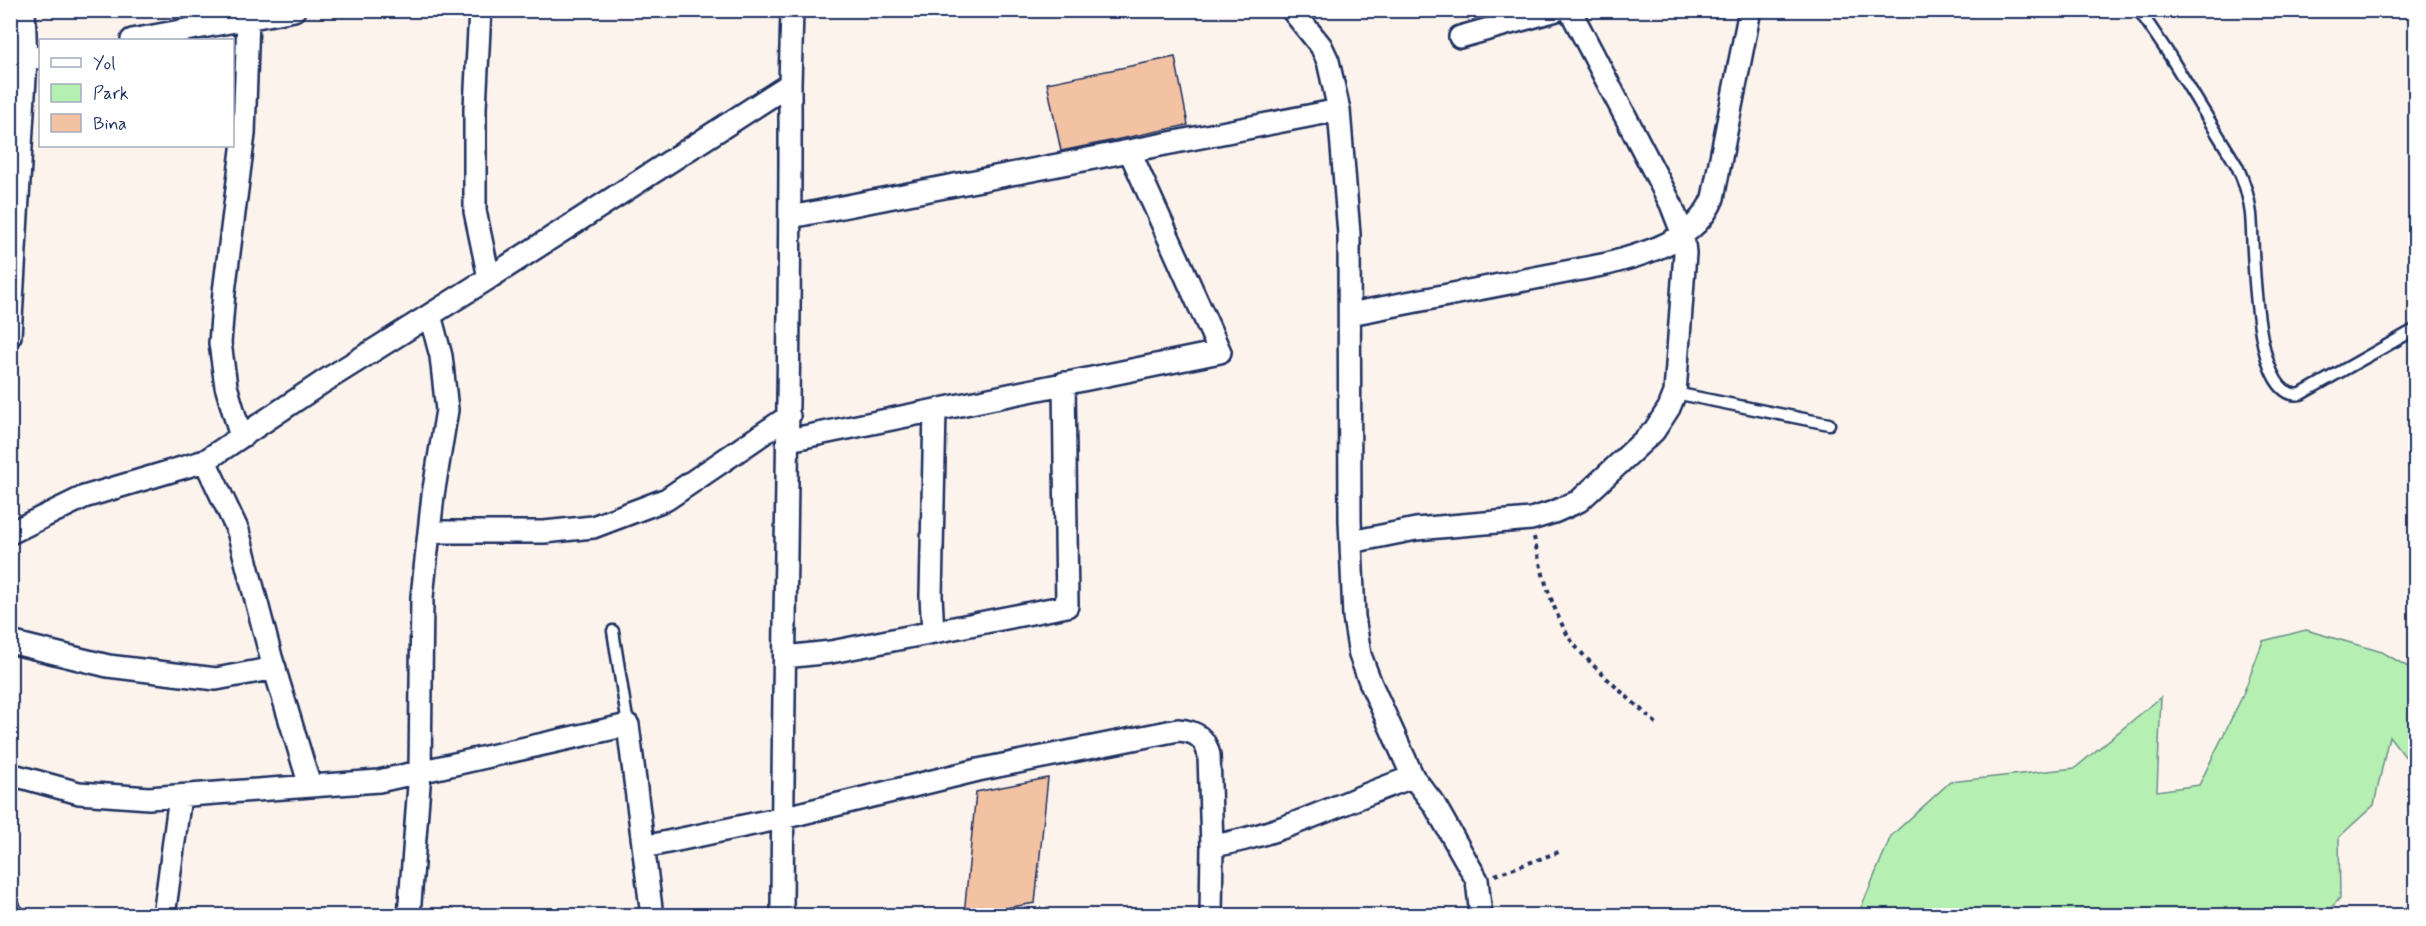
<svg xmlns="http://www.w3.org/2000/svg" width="2426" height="926" font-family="Mynerve,sans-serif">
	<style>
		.green { fill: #b6efb2; stroke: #688f88; stroke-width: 1.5 }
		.building { fill: #f3c2a3; stroke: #1b2f5e; stroke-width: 1.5 }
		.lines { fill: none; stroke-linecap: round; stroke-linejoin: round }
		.lane-casing { stroke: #1b2f5e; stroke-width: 15 }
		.street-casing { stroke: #1b2f5e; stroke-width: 26 }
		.path { stroke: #1b2f5e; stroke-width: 4; stroke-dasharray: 4.5 4.5; stroke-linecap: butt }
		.lane { stroke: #fff; stroke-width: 10 }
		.street { stroke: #fff; stroke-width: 21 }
	</style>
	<rect width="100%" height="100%" fill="#fdf3ed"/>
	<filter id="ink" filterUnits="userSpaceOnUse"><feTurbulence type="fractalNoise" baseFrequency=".0167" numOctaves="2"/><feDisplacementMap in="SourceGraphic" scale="12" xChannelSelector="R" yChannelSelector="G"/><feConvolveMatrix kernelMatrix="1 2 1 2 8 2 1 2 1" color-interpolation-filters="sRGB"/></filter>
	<g filter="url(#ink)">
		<!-- green -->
		<path class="green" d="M 2306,630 L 2382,652 L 2415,671 L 2415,769 L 2389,736 L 2374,805 L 2339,837 L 2340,898 L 2325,915 L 1858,915 L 1891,836 L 1950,782 L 2075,768 L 2161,697 L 2157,791 L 2199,785 L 2242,697 L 2263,641 Z"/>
		<!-- building -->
		<path class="building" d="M 1175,57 L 1188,125 L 1061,151 L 1047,83 Z
			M 1048,778 L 1035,903 L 964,915 L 976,792 Z"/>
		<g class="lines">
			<defs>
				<path id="lane" d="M 2139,10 L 2168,53 L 2237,166 C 2244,181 2249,197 2251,214 C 2254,245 2252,404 2301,394 L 2416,329
					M 1675,393 L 1829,424
					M 613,631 L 628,725"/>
				<path id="street" d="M 24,10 L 26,60
					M 1292,10 L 1321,46 L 1328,61 L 1339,110 L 1349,234 L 1350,520 L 1354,617 L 1360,655 L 1371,684 L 1413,777
					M 1460,37 L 1557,10
					M 132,40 L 294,10
					M 790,84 L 792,10
					M 791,217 L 1339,110
					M 489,278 L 790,84 C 791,361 783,638 782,916
					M 1350,314 L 1607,264 C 1648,253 1696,240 1713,198 L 1750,10
					M 10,336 L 26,60 L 40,57
					M 241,437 L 226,386 L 220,343 L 224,292 L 244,134 L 248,19
					M 789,440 L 1220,352 L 1130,152
					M 205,461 L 323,382 L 489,278 L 475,211 L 475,108 L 480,10
					M 429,532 L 544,532 L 593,527 L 667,499 L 789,416
					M 10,533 L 84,497 L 205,461 L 238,531 L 271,657 L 310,786
					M 1351,542 L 1416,529 L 1531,519 L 1554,512 L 1579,501 L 1654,431 L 1669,408 L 1675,393 L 1685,253 L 1683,235 L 1671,204 L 1570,10
					M 933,632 L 931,596 L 935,410
					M 10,642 L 108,666 L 216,679 L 275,668
					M 785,657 L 831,652 L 1067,606 L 1064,383
					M 10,774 L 79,793 L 149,798 L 379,781 L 628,725 L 652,916
					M 644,847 L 782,818 L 978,770 L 1178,730 C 1196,731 1205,738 1209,755 L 1212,846
					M 10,911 L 14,916
					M 164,916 L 180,796
					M 409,916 L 420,772 L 422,597 L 433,495 L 447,410 L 441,356 L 430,315
					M 1211,916 L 1212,846 C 1283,835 1345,800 1413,777 L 1434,804 L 1477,880 L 1481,916"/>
			</defs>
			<!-- lane casing -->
			<use href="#lane" class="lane-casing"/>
			<!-- street casing -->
			<use href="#street" class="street-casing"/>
			<!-- path -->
			<path class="path" d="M 1534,537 C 1540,569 1556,624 1577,648 C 1602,676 1631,700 1658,725
				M 1495,875 L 1559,852"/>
			<!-- lane -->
			<use href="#lane" class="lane"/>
			<!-- street -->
			<use href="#street" class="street"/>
		</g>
	</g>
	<!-- margin -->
	<rect width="2426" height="926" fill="none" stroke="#fff" stroke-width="36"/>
	<rect x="18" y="18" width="2390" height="890" fill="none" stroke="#1b2f5e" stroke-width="2" filter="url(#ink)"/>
	<!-- legend -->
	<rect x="39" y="39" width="195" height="108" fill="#ffffff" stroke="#a4acbf" stroke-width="1.5"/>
	<rect x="51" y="58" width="30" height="9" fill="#ffffff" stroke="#a4acbf" stroke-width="1.5"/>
	<text x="93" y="69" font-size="18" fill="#1b2f5e">Yol</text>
	<rect x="51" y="84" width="30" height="18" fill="#b6efb2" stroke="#a4acbf" stroke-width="1.5"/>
	<text x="93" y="99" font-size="18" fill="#1b2f5e">Park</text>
	<rect x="51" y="114" width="30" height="18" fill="#f3c2a3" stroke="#a4acbf" stroke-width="1.5"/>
	<text x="93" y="129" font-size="18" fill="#1b2f5e">Bina</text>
</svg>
